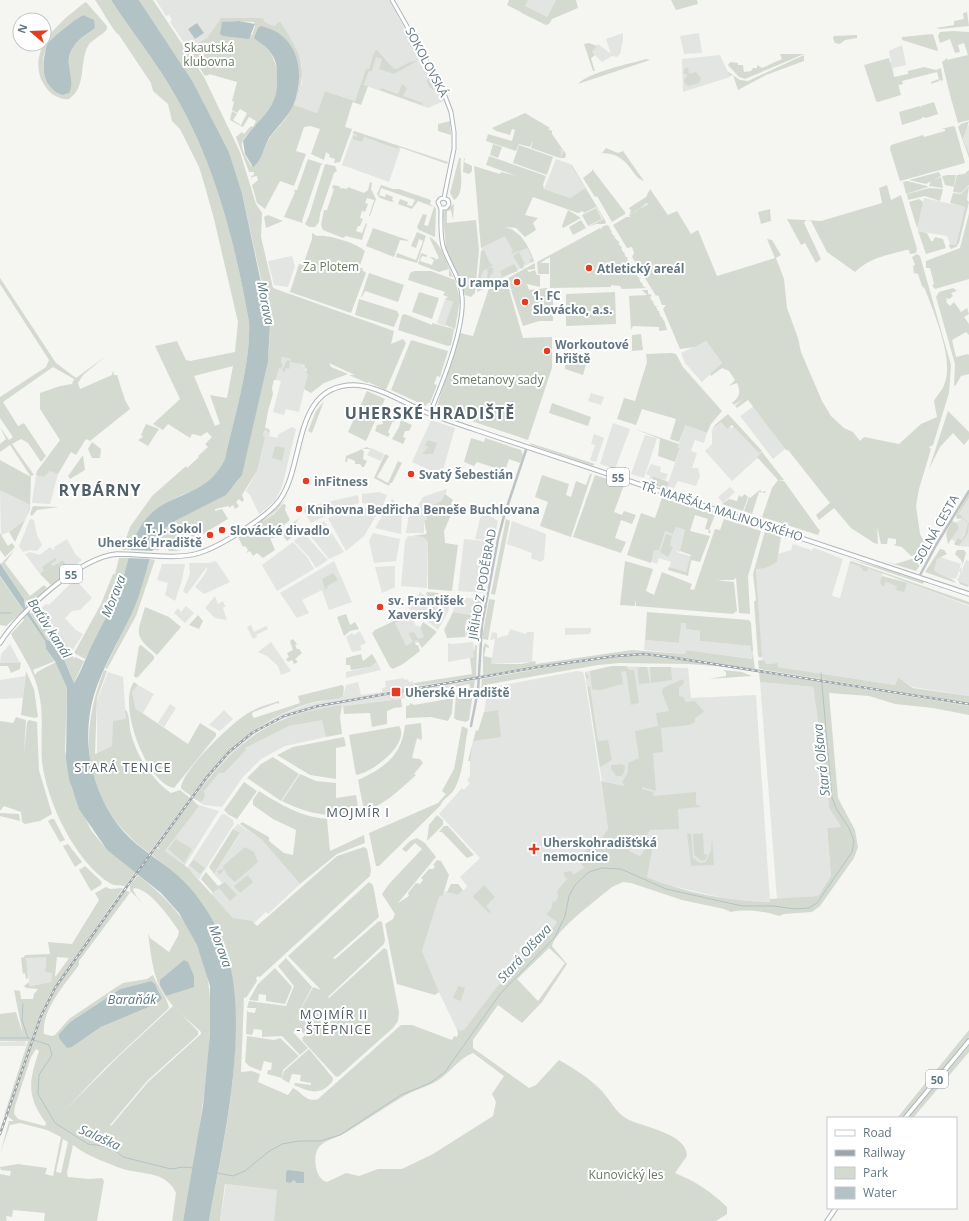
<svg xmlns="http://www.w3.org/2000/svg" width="969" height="1221" font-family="'Open Sans',sans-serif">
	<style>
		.built { fill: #e3e5e3 }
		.green { fill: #d5dad1; fill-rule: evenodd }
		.water { fill: #b3c3c5 }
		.pier { fill: #f5f5f2 }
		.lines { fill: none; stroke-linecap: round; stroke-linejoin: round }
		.stream { stroke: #b3c3c5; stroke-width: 1 }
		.secondary-casing { stroke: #b0b7ba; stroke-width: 5 }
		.primary-casing { stroke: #afb5b8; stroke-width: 5.5 }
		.tertiary { stroke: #bec3c6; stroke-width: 2.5 }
		.secondary { stroke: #fff; stroke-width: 3 }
		.primary { stroke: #fff; stroke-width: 3.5 }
		.rail-casing { stroke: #9da5aa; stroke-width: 2.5 }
		.rail { stroke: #fff; stroke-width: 1; stroke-dasharray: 3; stroke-linecap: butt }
		.poi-dot { fill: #e43c23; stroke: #fff; stroke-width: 1.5 }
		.labels { text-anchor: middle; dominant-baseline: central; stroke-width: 4; stroke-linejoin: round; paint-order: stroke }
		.shield { fill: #fff; stroke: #92a0a8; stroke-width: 1 }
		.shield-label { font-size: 11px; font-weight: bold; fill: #647883 }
		.park-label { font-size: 12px; fill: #6a7a63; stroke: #fff }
		.street-label { font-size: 12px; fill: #647883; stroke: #fff }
		.poi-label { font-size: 12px; font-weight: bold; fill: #647883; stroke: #fff; text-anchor: start }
		.water-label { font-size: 13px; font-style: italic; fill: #5f7b80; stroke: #fff }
		.neighbourhood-label { font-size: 13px; letter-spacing: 1px; fill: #526068; stroke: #fff }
		.district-label { font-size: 16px; font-weight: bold; letter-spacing: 1px; fill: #526068; stroke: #fff }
	</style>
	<rect width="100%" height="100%" fill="#f5f5f2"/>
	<!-- built -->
	<path class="built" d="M 156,0 L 389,0 L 444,101 L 428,108 L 364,85 L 376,51 L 374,52 L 369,69 L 366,68 L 355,101 L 325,91 L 317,113 L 294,105 L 302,83 L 302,65 L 293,44 L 280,21 L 274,26 L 265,22 L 263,18 L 221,18 L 207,38 L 187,47 L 170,22 L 172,20 L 169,15 L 166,16 Z
		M 528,0 L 556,0 L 547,17 L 546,25 L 521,13 Z
		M 623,33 L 623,40 L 620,54 L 617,57 L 612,56 L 602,62 L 592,52 L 598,44 L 611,54 L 606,39 Z
		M 699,33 L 702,53 L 684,54 L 680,36 Z
		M 902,45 L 906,65 L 893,68 L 894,77 L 866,69 L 891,62 L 889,51 Z
		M 720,55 L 730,77 L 683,92 L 682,59 Z
		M 969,125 L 969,153 L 963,139 L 966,126 Z
		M 354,131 L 401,147 L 389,182 L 342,165 Z
		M 556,159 L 570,164 L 585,188 L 570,198 L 544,189 Z
		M 924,198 L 965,207 L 956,245 L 950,244 L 947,236 L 918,231 L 917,224 Z
		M 505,227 L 512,229 L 521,236 L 534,261 L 477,292 L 482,250 L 479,228 Z
		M 292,256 L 295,266 L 288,287 L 274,285 L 268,261 Z
		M 445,299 L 453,302 L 445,326 L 437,323 Z
		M 706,341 L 722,363 L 702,382 L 685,363 L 681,353 Z
		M 282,357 L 291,359 L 291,362 L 302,364 L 308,374 L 299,412 L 286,409 L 284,415 L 273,412 L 281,381 L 276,380 Z
		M 591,393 L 604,397 L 601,405 L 588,401 Z
		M 754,406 L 785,449 L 773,459 L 740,416 Z
		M 431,420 L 455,428 L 443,470 L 441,471 L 430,470 L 412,462 Z
		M 682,422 L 685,425 L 707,433 L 704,443 L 695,440 L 691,451 L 697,453 L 692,468 L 698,468 L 700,476 L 696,486 L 678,481 L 674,488 L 667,486 L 680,449 L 678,448 L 682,433 Z
		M 721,422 L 727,429 L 729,427 L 732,428 L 737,424 L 763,453 L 732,481 L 705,451 L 712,444 L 712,431 Z
		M 613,423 L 630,429 L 615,469 L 600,464 Z
		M 292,427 L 296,429 L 282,487 L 275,501 L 259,514 L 250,495 L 246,491 L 257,471 L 264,431 L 267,430 L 267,432 L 270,432 L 269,436 L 277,438 L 279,434 Z
		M 594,434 L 604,438 L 596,462 L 590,460 L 595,445 L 591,444 Z
		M 645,435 L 657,438 L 644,478 L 631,474 Z
		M 371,448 L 384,454 L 381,461 L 367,455 Z
		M 651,464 L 661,467 L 660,472 L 668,474 L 665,480 L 653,476 L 651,481 L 649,480 L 650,476 L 646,474 Z
		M 49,470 L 58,474 L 50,504 L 33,503 L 32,502 L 36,475 L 43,477 Z
		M 730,487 L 735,492 L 723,503 L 718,497 Z
		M 446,489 L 447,491 L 441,501 L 426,508 L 427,520 L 424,521 L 424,533 L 406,533 L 409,513 L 406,513 L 419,504 L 423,497 Z
		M 0,490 L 30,505 L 25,520 L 9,532 L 1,535 Z
		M 379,492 L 387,495 L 382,507 L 362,503 L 362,494 Z
		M 358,495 L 359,503 L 342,508 L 311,523 L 304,511 L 305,507 Z
		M 969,498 L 969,547 L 959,546 L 968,534 L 967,530 L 958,544 L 950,538 L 956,523 L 962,518 L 965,520 L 959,515 Z
		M 392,499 L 398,505 L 402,513 L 401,534 L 375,528 Z
		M 358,506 L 379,511 L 364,536 L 346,551 L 328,518 Z
		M 482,511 L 498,521 L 494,541 L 475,539 Z
		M 30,519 L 34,520 L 37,535 L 42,545 L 37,551 L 30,550 L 23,552 L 19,546 Z
		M 324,521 L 344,552 L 329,559 L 307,532 Z
		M 512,521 L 546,534 L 544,559 L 541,562 L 531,558 L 532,553 L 507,544 Z
		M 676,527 L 687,531 L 680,552 L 677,551 L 676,552 L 693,557 L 687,574 L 669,569 L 671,562 L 659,558 L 657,564 L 650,561 L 654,549 L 659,547 L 664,531 L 673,534 Z
		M 304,533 L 328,560 L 316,568 L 309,557 L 294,541 Z
		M 373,533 L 400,539 L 396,561 L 374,563 L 369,541 Z
		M 408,536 L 423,537 L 428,542 L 427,588 L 401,586 L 405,541 Z
		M 67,539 L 76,555 L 82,560 L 70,570 L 63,560 L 40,574 L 25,554 L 30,552 L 40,555 L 50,547 L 53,550 L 55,549 L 54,547 Z
		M 464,539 L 494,542 L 484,593 L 458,591 Z
		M 293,542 L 307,557 L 314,569 L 277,591 L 262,565 Z
		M 793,544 L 811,550 L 812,552 L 812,549 L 815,548 L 843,559 L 832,595 L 835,597 L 840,598 L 850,561 L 883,573 L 882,576 L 906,582 L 969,606 L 969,696 L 913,687 L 898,677 L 895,685 L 778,667 L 777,663 L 766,664 L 762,660 L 756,568 L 766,568 L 776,562 L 778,554 L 791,550 Z
		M 937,556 L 961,564 L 957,577 L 953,579 L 932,572 Z
		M 966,560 L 969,561 L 969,585 L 958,581 Z
		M 216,561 L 230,582 L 204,594 L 195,587 L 203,577 L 207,570 L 207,567 L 187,594 L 183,592 L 190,573 L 189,563 L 209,563 Z
		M 334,561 L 352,602 L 329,610 L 322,590 L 302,600 L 309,613 L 297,618 L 280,593 Z
		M 162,564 L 185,564 L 182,580 L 175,601 L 165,595 L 168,583 L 157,580 Z
		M 395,566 L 395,587 L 382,593 L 375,567 Z
		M 75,579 L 92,598 L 80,610 L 72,611 L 65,618 L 76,630 L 83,634 L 72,651 L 53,629 L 49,631 L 37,611 L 46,604 L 49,605 Z
		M 420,592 L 425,596 L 451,598 L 448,612 L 438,630 L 425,619 L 410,611 L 409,608 Z
		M 215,596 L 218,604 L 223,601 L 225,606 L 227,605 L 223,608 L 227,620 L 215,618 L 205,608 Z
		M 457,597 L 480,599 L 477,616 L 453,612 Z
		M 186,606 L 194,613 L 185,623 L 174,613 L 178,608 L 181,612 Z
		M 410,614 L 416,626 L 419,626 L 425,639 L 405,648 L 392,622 Z
		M 465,623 L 474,623 L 474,626 L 478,627 L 476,636 L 465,637 Z
		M 680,623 L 686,623 L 686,629 L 700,631 L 700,641 L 753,646 L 753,659 L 686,650 L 685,654 L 644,650 L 645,640 L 679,643 Z
		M 251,625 L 254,632 L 266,626 L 268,629 L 256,635 L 257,637 L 253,639 L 247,627 Z
		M 565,628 L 591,628 L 591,632 L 589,634 L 565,635 Z
		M 510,629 L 526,634 L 527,632 L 534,632 L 532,662 L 491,664 L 495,639 L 490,640 L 492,632 L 497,633 L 497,638 L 508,635 Z
		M 360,631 L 366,643 L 360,646 L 362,650 L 352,652 L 346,637 L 352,633 L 354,635 Z
		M 271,642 L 273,645 L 291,671 L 281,675 L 278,666 L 267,656 L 258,652 Z
		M 473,642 L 475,651 L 474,657 L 448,662 L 448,643 L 453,644 Z
		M 10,644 L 20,663 L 0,663 L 1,654 Z
		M 635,653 L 657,654 L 755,669 L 969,703 L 969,706 L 665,657 L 631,655 L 498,675 L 454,685 L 454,687 L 445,690 L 393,700 L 318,709 L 283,719 L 260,730 L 242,744 L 256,742 L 289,726 L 323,719 L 326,737 L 285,746 L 261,759 L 243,777 L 222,807 L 204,805 L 193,798 L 131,881 L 52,994 L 43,1015 L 0,1137 L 0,1131 L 26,1054 L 49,996 L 129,880 L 191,796 L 181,789 L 181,786 L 216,740 L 237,742 L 255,728 L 277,716 L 308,704 L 343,697 L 346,685 L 358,682 L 361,695 L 382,692 L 382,688 L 386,687 L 385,681 L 404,678 L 404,680 L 407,679 L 409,682 L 413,681 L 414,686 L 563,662 Z
		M 377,662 L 381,670 L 346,678 L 346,672 L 370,667 Z
		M 612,666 L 688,668 L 691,698 L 756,695 L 770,902 L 732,900 L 668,885 L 647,877 L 651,840 L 640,856 L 629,851 L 640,835 L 646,837 L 650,830 L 625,786 L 602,781 L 585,672 Z
		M 577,671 L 583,672 L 585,680 L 608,829 L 557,922 L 548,934 L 506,977 L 462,1040 L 437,988 L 422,951 L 439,896 L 443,895 L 445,891 L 458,895 L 466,888 L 467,886 L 460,877 L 480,858 L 439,814 L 462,788 L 464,790 L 470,783 L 467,780 L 470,776 L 470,758 L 473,741 L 498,710 L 484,712 L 488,688 Z
		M 108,672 L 123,677 L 126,719 L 112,746 L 97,753 L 97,700 Z
		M 25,676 L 23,698 L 0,699 L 0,680 Z
		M 760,682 L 813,687 L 819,729 L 821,766 L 826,767 L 829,808 L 841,827 L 827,828 L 831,876 L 818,896 L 777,899 Z
		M 138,685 L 154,694 L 143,713 L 135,708 L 133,704 L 132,692 Z
		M 170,704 L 176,708 L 164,727 L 158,723 Z
		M 224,710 L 233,719 L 220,731 L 209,725 Z
		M 199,805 L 219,811 L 184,867 L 165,851 Z
		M 225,814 L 233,820 L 234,824 L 199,879 L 187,868 L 221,815 Z
		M 238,824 L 262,840 L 300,884 L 268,914 L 266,912 L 254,923 L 233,918 L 211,894 L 223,884 L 214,874 L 240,834 L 233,829 Z
		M 30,957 L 46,957 L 45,971 L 52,973 L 51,982 L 30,986 L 25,958 Z
		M 26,1041 L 26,1046 L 0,1046 L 0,1042 Z
		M 226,1184 L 278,1190 L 274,1221 L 220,1221 Z"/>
	<!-- green -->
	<path class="green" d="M 95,0 L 111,0 C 131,31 154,59 172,90 C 214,160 235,242 249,322 C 251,364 234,417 225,459 C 222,465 219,472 214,477 C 206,486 195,490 184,494 C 158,506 139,521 131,550 L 122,550 L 130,527 L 152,496 L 186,466 L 187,468 L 199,457 L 198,456 L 208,447 L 205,444 L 212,437 L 207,432 L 201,436 L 192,434 L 190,438 L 168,424 L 163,430 L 153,424 L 180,399 L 155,346 L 177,341 L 186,360 L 190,361 L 235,352 L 238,322 L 214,219 L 204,183 L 199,167 L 180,129 L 172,121 L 168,104 L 153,91 L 151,83 L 119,35 C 113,31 101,8 95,0 ZM 233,366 L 227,398 L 210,395 L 220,424 L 215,426 L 194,376 Z
		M 139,0 L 153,0 L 204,77 L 240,152 L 256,204 L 262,213 L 261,237 L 273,288 L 394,331 L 391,344 L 403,339 L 406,343 L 386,390 L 368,382 L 367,383 L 349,375 L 355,375 L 329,363 L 331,367 L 348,374 L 324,383 L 311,393 L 304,389 L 308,374 L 306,373 L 307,369 L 304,368 L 305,366 L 302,364 L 290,362 L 289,369 L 286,368 L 285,372 L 282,371 L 287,360 L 291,361 L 291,359 L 282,357 L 281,363 L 283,364 L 281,369 L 279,368 L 276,380 L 274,380 L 272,388 L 273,394 L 268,411 L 265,428 L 269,429 L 270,432 L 267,432 L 267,430 L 264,431 L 263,436 L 265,437 L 257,471 L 242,495 L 244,500 L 242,502 L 239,499 L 236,502 L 239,506 L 235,509 L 233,505 L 229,508 L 229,506 L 215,509 L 215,511 L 222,509 L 228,519 L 184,545 L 172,543 L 172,549 L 181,551 L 169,551 L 167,547 L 162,547 L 165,542 L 161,540 L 157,548 L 160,550 L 152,550 C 162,512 216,512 239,479 L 269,351 L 270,325 L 265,297 L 242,193 L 229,152 L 193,82 Z
		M 509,0 L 528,0 L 525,6 L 547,17 L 556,0 L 576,0 L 578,8 L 552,19 L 549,24 L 546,25 L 507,5 Z
		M 671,0 L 697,0 L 698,4 L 676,10 Z
		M 86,2 L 107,26 L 107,29 C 102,36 92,39 88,46 C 79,62 87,87 69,99 C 62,100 58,97 52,94 C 47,90 44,85 41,79 C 31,52 51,31 69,15 C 75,11 80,5 86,2 ZM 83,15 L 95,28 C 90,33 83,36 78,41 C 63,55 71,72 70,89 L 46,80 C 34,47 59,31 83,15 Z
		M 967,12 L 969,26 L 940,29 L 936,28 L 954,25 L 954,21 L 964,19 L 963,13 Z
		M 221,18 L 263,18 L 265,22 L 274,26 L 280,21 C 300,54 310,67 294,105 L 317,113 L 325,91 L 355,101 L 366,68 L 369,69 L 374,52 L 377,50 L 393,68 L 396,69 L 410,62 L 417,61 L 394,74 L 379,69 L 382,59 L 376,57 L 372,71 L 369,71 L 364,85 L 374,88 L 368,86 L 361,105 L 353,102 L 352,104 L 345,127 L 352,129 L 340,162 L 334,163 L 335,159 L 329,157 L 330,155 L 326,152 L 324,160 L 311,154 L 320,129 L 310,126 L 304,127 L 296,151 L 306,154 L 294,186 L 280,181 L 265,209 L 257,203 L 252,185 L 258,180 L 257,176 L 252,177 L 252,180 L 251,176 L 254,175 L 254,172 L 249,172 L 236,137 L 242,132 L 244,134 L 251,126 L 253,127 L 256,121 L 249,117 L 243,127 L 230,120 L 232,111 L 237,114 L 233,120 L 241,125 L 247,113 L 240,109 L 237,113 L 232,110 L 234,102 L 232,101 L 237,82 L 209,74 L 208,76 L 207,75 L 205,76 L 187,48 L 207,38 ZM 230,21 L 254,22 L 255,26 L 252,35 ZM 284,38 C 303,64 305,90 286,118 C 281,125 274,131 269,139 C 263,149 261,160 251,166 C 248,160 241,150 242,143 C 244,136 254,129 258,124 C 280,100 286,72 265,45 Z
		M 953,31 L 969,32 L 969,120 L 958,123 L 950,95 L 942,62 L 947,58 L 947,60 L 968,55 L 964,43 L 958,45 L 960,52 L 955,53 L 950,39 L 940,43 L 938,36 L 940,32 Z
		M 933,34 L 938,50 L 937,51 L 902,40 L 902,37 Z
		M 857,35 L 857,38 L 845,40 L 840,44 L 835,43 L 833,38 L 834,36 Z
		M 589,43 L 597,46 L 592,52 L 595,55 L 591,58 L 595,71 L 593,71 L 584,44 Z
		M 780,54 L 804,54 L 745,79 L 739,77 L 728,65 L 730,62 L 738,63 L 738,65 L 743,65 L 744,72 L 751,71 L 753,68 L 757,68 L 757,65 L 762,68 L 782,59 Z
		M 804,55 L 804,61 L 766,75 L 738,90 L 733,75 L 730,76 L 727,71 L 740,80 L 748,81 Z
		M 889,58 L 894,77 L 908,74 L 908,71 L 924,67 L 936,70 L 941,68 L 943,80 L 936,84 L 941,81 L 941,79 L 939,81 L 931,84 L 931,82 L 939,79 L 937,72 L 902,81 L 903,84 L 899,85 L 898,83 L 901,95 L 878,102 L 876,101 L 864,65 Z
		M 646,59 L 650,60 L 578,84 C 588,72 630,64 646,59 Z
		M 423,63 L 425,63 L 440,92 L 430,88 L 426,80 L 430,78 L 422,64 Z
		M 685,68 L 688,68 L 689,74 L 696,72 L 701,78 L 699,83 L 689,86 L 685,84 L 684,80 L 688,75 L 683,73 Z
		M 402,84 L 407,88 L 403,96 L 423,103 L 422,105 L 380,90 L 381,88 L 398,94 Z
		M 934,102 L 938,114 L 926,118 L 923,117 L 921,119 L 902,125 L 899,112 L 920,106 L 921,108 L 921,106 Z
		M 525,113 L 550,128 L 548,129 L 552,131 L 552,134 L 566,154 L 565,158 L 560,158 L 563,151 L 558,148 L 562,151 L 560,158 L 531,148 L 533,140 L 530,147 L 519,144 L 516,151 L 486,141 L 488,134 L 512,141 L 515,130 L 512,129 L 510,135 L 496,131 L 492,128 Z
		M 450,121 L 451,135 L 438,131 L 438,124 Z
		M 969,121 L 963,139 L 969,153 L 969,158 L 958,127 L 961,124 Z
		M 953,126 L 955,127 L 965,163 L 900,181 L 890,149 L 891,145 L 923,135 L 924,137 L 945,131 L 945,129 L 941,129 Z
		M 354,131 L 448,162 L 447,164 L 399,147 L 398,149 L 364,137 L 362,142 L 353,139 L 353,135 L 356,137 L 357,135 L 353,133 Z
		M 493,144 L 502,147 L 498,158 L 490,155 Z
		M 519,145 L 553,157 L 547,175 L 513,163 Z
		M 606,148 L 618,153 L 623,151 L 644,181 C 630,177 631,154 602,153 Z
		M 489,156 L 546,176 L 543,185 L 544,189 L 570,198 L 585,188 L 570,164 L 572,165 L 606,222 L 605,224 L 596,224 L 588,227 L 603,219 L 596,207 L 584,213 L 583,211 L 578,213 L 533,197 L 525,215 L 538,218 L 533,223 L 536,230 L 525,237 L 516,228 L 505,227 C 521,232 529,246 534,261 L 531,263 L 530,260 L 532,258 L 527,248 L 512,254 L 511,252 L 513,251 L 505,236 L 481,248 L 474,166 L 500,174 L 501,172 L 517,176 L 486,165 Z
		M 459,158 L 461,158 C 459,170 466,193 454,200 L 450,193 Z
		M 464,158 L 465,159 L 464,162 L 472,166 L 472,171 L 469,174 L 463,172 Z
		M 308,159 L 323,164 L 321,165 L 302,221 L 303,223 L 284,217 L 295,192 L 294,190 L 297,190 Z
		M 325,164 L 335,166 L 337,171 L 334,173 L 320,214 L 319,222 L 315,227 L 309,227 L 305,224 L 309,216 Z
		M 592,169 L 625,212 L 625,214 L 612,222 L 597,196 L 595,197 L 583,178 L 592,171 Z
		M 969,170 L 969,185 L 961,193 L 953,192 L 957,175 L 964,174 Z
		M 939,172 L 941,176 L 926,184 L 909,180 Z
		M 948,175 L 956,175 L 954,187 L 945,185 L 942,176 Z
		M 941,177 L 943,188 L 929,186 L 931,181 Z
		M 907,181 L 927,186 L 928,187 L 906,194 L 903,182 Z
		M 370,182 L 372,183 L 371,189 L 376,199 L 370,216 L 369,216 L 374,200 L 367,198 L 365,203 L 368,204 L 365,212 L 362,211 L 360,218 L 363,219 L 360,226 L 358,226 L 356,231 L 362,233 L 366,223 L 367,224 L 362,240 L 346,236 L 343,238 L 323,230 L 321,225 L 324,210 L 327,210 L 334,189 L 332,188 L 333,185 L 339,186 L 341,189 L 342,188 L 347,189 L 348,187 L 364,193 L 368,190 Z
		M 381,185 L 393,189 L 399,189 L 431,200 L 430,204 L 436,208 L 435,237 L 419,230 L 417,227 L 423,214 L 427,215 L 424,225 L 428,226 L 434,207 L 418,201 L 412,209 L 398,204 L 400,199 L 408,202 L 407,205 L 412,206 L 415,200 L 381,188 L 379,195 L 385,197 L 386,194 L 393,197 L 392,200 L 394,201 L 392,202 L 380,198 L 377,194 Z
		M 887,185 L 891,200 L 901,195 L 917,249 L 916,253 L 910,254 L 909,250 L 906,250 C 887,255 869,258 855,272 L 827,252 L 811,221 L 806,220 L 804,223 L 821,259 L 816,263 L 805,243 L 801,245 L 787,219 L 821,221 L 882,203 L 879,188 Z
		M 969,186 L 967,200 L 969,202 L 959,243 L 956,247 L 951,249 L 949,246 L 950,244 L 956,245 L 965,207 L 950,203 L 953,193 L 961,194 Z
		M 929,188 L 943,189 L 940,201 L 925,196 L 908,200 L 907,194 Z
		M 650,189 L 668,215 L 677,211 L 691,234 L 698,230 L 717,276 L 775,258 L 767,239 L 772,240 L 781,255 L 776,258 L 784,279 L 787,308 L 798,338 L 801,352 L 822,401 L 831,416 L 844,428 L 853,432 L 860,441 L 864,437 L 899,444 L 921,424 L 937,417 L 934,401 C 937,395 942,391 944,385 C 955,360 934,314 925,289 L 922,286 L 918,274 L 914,273 L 913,266 L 915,265 L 912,257 L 917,254 L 920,256 L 951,365 L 949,393 L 933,445 L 929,447 L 931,449 L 919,489 L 916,506 L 920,534 L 929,551 L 911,556 L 902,547 L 893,545 L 896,544 L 896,539 L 888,538 L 887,544 L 881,544 L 877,527 L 878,544 L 874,543 L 851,528 L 834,508 L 819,520 L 816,515 L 830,503 L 788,450 L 786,450 L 748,400 L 737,408 L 735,406 L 743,399 L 734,405 L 732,403 C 740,396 741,393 737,383 L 729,386 L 735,380 L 729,371 L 722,368 L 711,376 L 710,374 L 722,363 L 706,341 L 695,347 L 680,349 L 663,309 L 666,305 L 662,305 L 658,295 L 656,296 L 632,257 L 634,253 L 632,247 L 627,248 L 613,225 L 626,217 L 630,217 L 629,215 L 648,204 L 647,203 L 635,212 L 629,214 L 631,211 L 629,208 L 646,197 Z
		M 919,199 L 923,202 L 917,228 L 909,202 Z
		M 454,204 L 453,220 L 451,210 L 447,211 L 447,223 L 476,220 L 479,250 L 475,293 L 471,297 L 465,295 L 446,250 L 443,214 L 445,210 Z
		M 596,208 L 602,219 L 588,226 L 582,215 Z
		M 770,209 L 771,221 L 761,224 L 758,212 Z
		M 568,210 L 581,218 L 563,228 L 562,226 Z
		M 969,213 L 969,279 L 935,289 L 932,285 L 934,284 L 930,268 L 926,268 L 926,261 L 960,248 Z
		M 268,215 L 283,221 L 266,228 L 264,217 Z
		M 581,220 L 586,228 L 573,235 L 569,227 Z
		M 606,225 L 609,226 L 611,231 L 613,231 L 611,232 L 614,236 L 616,236 L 614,237 L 620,243 L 618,244 L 622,247 L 621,248 L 623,252 L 625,252 L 624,253 L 626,257 L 628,257 L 627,259 L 629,263 L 632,262 L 630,264 L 635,268 L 633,268 L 634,270 L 635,268 L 634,271 L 638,272 L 636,274 L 639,278 L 641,278 L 639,279 L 641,283 L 643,282 L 642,284 L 644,287 L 647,288 L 622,289 L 620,286 L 611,285 L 611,287 L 550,288 L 550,257 L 540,263 L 549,263 L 549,274 L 538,274 L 537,262 L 600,228 L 602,229 L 602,227 Z
		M 373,228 L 408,240 L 408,241 L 400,240 L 394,257 L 366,246 Z
		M 918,231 L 927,233 L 931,241 L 933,241 L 935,237 L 943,239 L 946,248 L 926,254 Z
		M 417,232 L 426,236 L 417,263 L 396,257 L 397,253 L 416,260 L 423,241 L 419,239 L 416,248 L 411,246 Z
		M 312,233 L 317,236 C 327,234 357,243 365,251 L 359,268 L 363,268 L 362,270 L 366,273 L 351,313 L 290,292 L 299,264 L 303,265 L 312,239 Z
		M 429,237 C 441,241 447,265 453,277 L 449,276 L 449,269 L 439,272 L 418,264 L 421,253 L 427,255 L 427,257 L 422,256 L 420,261 L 432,265 L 434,260 L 429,257 L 435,258 L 436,260 L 439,258 Z
		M 484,250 L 490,263 L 493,265 L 483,271 L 480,280 L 478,280 L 481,251 Z
		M 519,252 L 525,264 L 523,265 L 524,267 L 521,269 L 513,256 Z
		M 535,263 L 535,269 L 527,270 L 529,272 L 535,270 L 537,275 L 540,275 L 540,287 L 527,284 L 523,272 L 529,290 L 547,288 L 549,292 L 553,294 L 553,321 L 539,321 L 523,326 L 511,290 L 514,289 L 511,289 L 508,278 Z
		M 514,264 L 518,271 L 502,277 L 500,271 Z
		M 492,267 L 494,270 L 492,270 L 494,272 L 491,274 L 487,287 L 477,292 L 478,284 L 482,285 L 483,283 L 485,283 L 488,273 L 487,269 Z
		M 414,271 L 431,271 L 455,280 L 460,300 L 455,329 L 445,325 L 453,302 L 445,299 L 448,297 L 443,295 L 445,292 L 408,280 L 410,273 Z
		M 369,273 L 404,285 L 398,302 L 365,291 L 362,297 L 361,297 Z
		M 0,278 L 56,363 L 76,378 L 106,356 L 83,375 L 78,383 L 80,389 L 112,375 L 113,370 L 114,375 L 117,375 L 125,400 L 130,409 L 90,441 L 86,439 L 76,455 L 71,452 L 58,474 L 50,471 L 43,477 L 36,475 L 37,471 L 60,440 L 40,409 L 40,393 L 60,386 L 72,384 L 74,379 L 53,367 L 3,402 L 18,426 L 24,423 L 46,456 L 41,462 L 28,443 L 21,439 L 12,444 L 34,475 L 31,476 L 30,509 L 15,542 L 9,532 L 25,520 L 30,505 L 0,490 L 0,460 L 31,477 L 10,445 L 0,452 L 0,444 L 6,439 L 0,427 L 9,440 L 13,437 L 0,418 L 0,397 L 46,367 L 49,360 L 0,284 Z
		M 503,280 L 507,282 L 523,338 L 552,337 L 552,368 L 528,440 L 436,409 L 460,333 L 473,336 L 489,288 Z
		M 953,288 L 957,291 L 951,293 L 953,296 L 949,299 L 946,298 L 947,301 L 946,302 L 950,306 L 954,302 L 961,312 L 967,308 L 969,314 L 964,317 L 969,324 L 969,335 L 966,332 L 952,340 L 956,357 L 968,354 L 969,355 L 969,374 L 961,376 L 956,385 L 954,386 L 955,364 L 936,297 L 939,292 Z
		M 642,290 L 648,290 L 648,294 L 650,294 L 652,296 L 650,297 L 652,301 L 654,301 L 653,302 L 655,306 L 658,306 L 656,307 L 658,311 L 660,311 L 659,312 L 661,317 L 663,317 L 662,319 L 664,320 L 667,330 L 659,331 L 659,327 L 633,326 L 631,330 L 629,296 L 647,295 Z
		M 419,292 L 439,298 L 432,319 L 412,312 Z
		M 615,292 L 616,324 L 566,326 L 566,294 Z
		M 359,299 L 397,311 L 399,315 L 394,327 L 355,315 Z
		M 405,314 L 432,325 L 432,323 L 454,329 L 451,345 L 448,346 L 398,330 L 402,315 Z
		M 641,334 L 643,350 L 632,351 L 632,335 Z
		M 411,340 L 448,351 L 440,377 L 437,376 L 434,384 L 437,385 L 430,403 L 428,403 L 426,406 L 391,390 Z
		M 671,353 L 676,354 L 683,367 L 722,411 L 711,424 L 707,433 L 685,425 L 679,442 L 670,439 L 676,419 L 642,409 L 636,425 L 617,419 L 624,398 L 635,401 L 647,362 L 646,354 Z
		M 588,357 L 583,375 L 565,369 L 565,358 Z
		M 367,391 L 385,399 L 366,441 L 348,432 Z
		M 324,401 L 312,433 L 308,431 L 316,411 Z
		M 552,403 L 591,417 L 588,426 L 549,413 Z
		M 948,411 L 969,432 L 969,439 L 964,445 L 953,433 L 940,447 L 929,469 Z
		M 383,412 L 397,418 L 395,422 L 393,421 L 388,432 L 390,434 L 388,437 L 375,431 L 377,425 L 383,424 L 381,418 Z
		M 728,414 L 762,451 L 759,453 L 732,425 L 727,429 L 721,422 L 711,431 L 716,424 Z
		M 401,420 L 412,425 L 409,431 L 405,431 L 403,437 L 406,438 L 403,444 L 392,439 L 399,427 Z
		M 146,424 L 159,429 L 148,446 L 138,440 L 143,437 L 141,435 Z
		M 635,429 L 679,444 L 678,448 L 680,448 L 675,462 L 658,456 L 660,439 Z
		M 471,438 L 484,442 L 485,438 L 521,450 L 523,455 L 520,463 L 509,459 L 505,471 L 477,462 L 474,466 L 464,462 Z
		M 428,440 L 437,443 L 433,454 L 422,454 L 428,447 L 425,445 Z
		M 92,442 L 101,449 L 100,458 L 92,458 L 88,449 Z
		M 530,443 L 595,464 L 592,466 L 531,445 Z
		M 275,446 L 285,448 L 282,461 L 272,458 Z
		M 367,447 L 371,449 L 362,449 L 364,452 L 363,459 L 367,461 L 364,467 L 362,467 L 360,464 L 355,464 L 355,461 L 348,458 L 347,462 L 345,462 L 346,456 Z
		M 762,452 L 784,480 L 778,480 L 757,457 Z
		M 385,454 L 389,456 L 377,477 L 388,483 L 398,461 L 402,463 L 392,483 L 390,483 L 389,486 L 374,478 Z
		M 83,455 L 85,470 L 70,479 L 68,476 Z
		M 590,474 L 592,474 L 571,537 L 540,526 L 548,502 L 535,497 L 542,475 L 569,484 L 566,495 L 571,497 L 576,481 L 586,485 Z
		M 595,475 L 624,485 L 614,512 L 622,515 L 624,511 L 636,515 L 632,524 L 621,520 L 615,538 L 626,542 L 621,553 L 573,537 Z
		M 653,476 L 669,482 L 667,488 L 670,490 L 650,484 Z
		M 778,480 L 784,481 L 820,531 L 818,535 L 821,536 L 762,517 L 772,488 Z
		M 760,490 L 762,492 L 766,491 L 765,493 L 759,492 L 752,514 L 744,511 L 749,497 L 750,498 Z
		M 969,493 L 969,498 L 959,514 L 969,523 L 968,534 L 959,546 L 955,545 L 954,544 L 958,538 L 961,540 L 965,534 L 968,523 L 962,518 L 957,519 L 956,516 Z
		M 445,494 L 453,500 L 451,504 L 455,506 L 444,531 L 445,543 L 458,545 L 452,591 L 428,589 L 428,542 L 423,537 L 412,536 L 426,534 L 427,532 L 426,531 L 424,520 L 427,520 L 426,508 L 441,501 Z
		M 745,494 L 748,497 L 743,511 L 722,504 L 729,499 L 737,501 L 739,495 L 741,497 Z
		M 664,495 L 760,527 L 761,529 L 664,496 Z
		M 662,498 L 715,515 L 709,530 L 711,531 L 710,533 L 708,533 L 709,530 L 705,529 L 708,519 L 695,515 L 690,531 L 710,536 L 700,562 L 691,560 L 688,576 L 668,570 L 669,567 L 686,572 L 691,555 L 680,551 L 685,530 L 676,527 L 673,534 L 665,531 L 659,550 L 654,550 L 651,563 L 627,555 L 641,513 L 655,518 Z
		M 286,499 L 277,510 L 262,522 L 274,514 L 283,504 L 286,505 L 285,510 L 290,520 L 272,535 L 274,538 L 270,538 L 275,550 L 263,558 L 257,553 L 253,556 L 250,551 L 246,553 L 248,550 L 245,546 L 243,547 L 237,535 L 267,517 Z
		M 707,502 L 779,525 L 778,527 Z
		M 33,506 L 59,507 L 37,510 L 32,516 L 30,514 Z
		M 301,517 L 296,522 L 301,530 L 287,541 L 280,531 L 282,529 L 284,532 L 291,527 L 290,525 Z
		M 506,519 L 510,521 L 495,595 L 491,594 Z
		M 724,519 L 761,531 L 748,576 L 750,614 L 739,613 L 736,578 L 733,580 L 716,580 L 734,582 L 737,611 L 733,614 L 636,606 L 636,598 L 635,606 L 620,605 L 625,561 L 653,569 L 646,591 L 654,595 L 662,572 L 692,584 L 690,589 L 694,590 L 715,529 L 720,530 Z
		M 952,521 L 957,523 L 959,528 L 948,544 L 946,533 Z
		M 765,531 L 781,537 L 777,562 L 766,568 L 756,569 L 762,656 L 760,658 L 758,656 L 754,602 L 756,600 L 753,574 Z
		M 0,533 L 8,546 L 12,543 L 15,547 L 5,557 L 0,550 Z
		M 666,534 L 672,536 L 670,546 L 673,547 L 668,557 L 660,552 Z
		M 15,549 L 5,563 L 30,596 L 44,585 L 47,588 L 26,607 L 24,599 L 1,564 Z
		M 940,549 L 944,550 L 947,554 L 937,559 L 934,570 C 940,577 951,576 956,583 L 925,572 Z
		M 957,550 L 964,550 L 966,553 L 958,581 L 969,585 L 968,587 L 960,584 L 957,578 L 959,579 L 961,572 L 959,571 L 963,565 L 961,560 L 955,554 Z
		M 928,554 L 916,571 L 880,560 L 895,564 Z
		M 55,558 L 57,560 L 51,564 L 53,566 L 63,560 L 70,571 L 51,585 L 40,574 L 44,570 L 42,567 Z
		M 119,558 L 130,558 L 114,602 L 85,659 L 74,653 L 101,604 L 113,574 L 115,574 Z
		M 150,559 L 155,560 L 136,616 L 107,669 L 105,668 L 134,608 Z
		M 850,559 L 887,569 L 924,581 L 923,584 Z
		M 851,561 L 969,602 L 969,605 L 868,568 L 867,571 L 864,571 L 860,566 L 851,563 L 849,565 Z
		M 333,573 L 338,580 L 327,586 L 328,588 L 325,589 L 322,579 Z
		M 882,576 L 907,583 L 904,592 L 896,590 L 897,586 L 886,582 L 884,586 L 882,586 L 880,582 Z
		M 0,577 L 45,641 L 46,649 L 55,661 L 33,670 L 35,675 L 37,672 L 56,662 L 67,688 L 65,750 L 72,789 L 91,830 L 107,850 L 135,872 L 125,886 C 120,885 115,886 111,884 C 75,862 47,802 42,762 C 40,737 45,711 37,686 C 32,668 20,651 11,634 L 24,620 L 20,614 L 6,626 L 0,625 Z
		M 428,592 L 439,593 L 437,597 L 450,598 L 449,605 L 437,604 L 434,609 L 432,608 L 435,604 L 432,603 L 435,597 L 427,596 L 426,593 Z
		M 475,598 L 482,599 L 478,627 L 474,626 L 474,623 L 465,623 L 465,637 L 447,638 L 444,630 L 453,612 L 471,615 L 472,611 L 475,611 Z
		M 489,599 L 495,600 L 488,640 L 483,639 L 483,633 Z
		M 145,607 L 169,617 L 181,627 L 157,655 C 133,635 137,635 145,607 Z
		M 35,609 L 49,631 L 54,628 L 69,648 L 69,654 L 63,657 L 56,642 L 47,640 L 30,613 Z
		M 647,612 L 749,620 L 751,623 L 753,651 L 751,651 L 751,646 L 700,641 L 700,631 L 686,629 L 686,623 L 681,623 L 679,643 L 645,640 Z
		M 346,614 L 350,625 L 355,622 L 359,629 L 350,631 L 344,636 L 337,617 Z
		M 198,615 L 203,621 L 199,629 L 189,625 Z
		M 407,615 L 410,619 L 408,617 L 395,623 L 406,646 L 413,642 L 408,633 L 414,632 L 418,639 L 424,637 L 420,628 L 423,622 L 436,631 L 436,633 L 422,648 L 417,640 L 414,641 L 416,645 L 418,645 L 420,651 L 403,664 L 393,669 L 390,667 L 372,633 L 375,630 Z
		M 293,639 L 297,644 L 295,645 L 297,649 L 299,649 L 302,653 L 295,659 L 298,662 L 294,664 L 292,660 L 288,662 L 286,659 L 289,657 L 287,653 L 293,650 L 290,641 Z
		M 485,643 L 489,646 L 489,648 L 486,647 L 484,656 L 492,658 L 491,664 L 521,664 L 535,661 L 536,664 L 632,650 L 685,654 L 686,650 L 752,659 L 753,654 L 755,669 L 657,654 L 635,653 L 483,676 L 483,648 Z
		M 141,645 L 154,656 L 154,659 L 138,677 L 136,678 L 134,676 L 139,646 Z
		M 475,645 L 477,645 L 476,677 L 415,686 L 414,683 L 472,674 L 470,658 L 474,657 L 473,651 L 475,650 Z
		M 361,654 L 363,661 L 372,654 L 377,662 L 370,667 L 351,670 L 350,665 L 346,665 L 346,658 Z
		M 631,655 L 665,657 L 730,667 L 688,664 L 620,663 L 598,665 L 484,685 L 481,689 L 482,679 L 555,666 Z
		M 69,656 L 73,656 L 74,659 L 75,657 L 84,661 L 74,683 L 64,659 Z
		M 760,660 L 765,661 L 766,664 L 778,663 L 778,667 L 895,685 L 898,677 L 913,688 L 969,696 L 969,703 L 759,669 L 758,661 Z
		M 21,661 L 20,669 L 11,673 L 8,666 L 0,666 L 0,663 L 20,663 Z
		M 612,666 L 626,666 L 630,670 L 634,670 L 639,703 L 631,705 L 626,671 L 621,672 L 623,684 C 614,685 600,693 592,689 L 590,671 Z
		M 640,667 L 647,667 L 650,683 L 639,684 L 637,668 Z
		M 650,667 L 671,667 L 672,680 L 651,683 Z
		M 104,670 L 107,671 L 97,698 L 95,754 L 112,746 L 113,721 L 126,719 L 125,711 L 126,710 C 130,715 129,727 131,734 C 137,756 152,780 171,793 L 180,790 L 190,798 L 149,853 C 85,806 76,741 104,670 Z
		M 723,670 L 742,672 L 752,676 L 708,679 L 726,676 L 726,672 Z
		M 26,671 L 34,689 L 38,717 L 35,718 L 21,715 Z
		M 585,672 L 589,677 L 586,679 L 587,687 L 590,687 L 598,741 L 608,740 L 612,760 L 600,767 Z
		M 759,672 L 969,706 L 969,715 L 933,708 L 895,704 L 869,696 L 829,693 L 838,798 L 855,830 L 858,847 L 854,858 L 820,906 L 812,912 L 784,914 L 779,916 C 765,911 746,909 731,912 L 724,909 L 682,900 L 631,883 L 623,882 L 612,887 C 598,899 555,930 552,946 L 567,964 L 542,1002 L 522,1023 L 498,1005 L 473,1040 L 473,1048 L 529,1088 L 536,1085 L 559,1060 C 573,1068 589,1078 600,1089 C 610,1099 616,1114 629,1120 C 645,1127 687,1134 687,1156 L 675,1173 C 697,1182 710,1191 727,1207 L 727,1214 L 716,1221 L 274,1221 L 277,1190 L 225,1184 L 220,1221 L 209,1221 C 225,1131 260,996 208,913 C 194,890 174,872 152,855 L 157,848 L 160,849 L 157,846 L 192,799 L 199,806 L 165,851 L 188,868 L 233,918 L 252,921 L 257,926 L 337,856 L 364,847 L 367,849 L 371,870 L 370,876 L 260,977 L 258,976 L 256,978 L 257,981 L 246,998 L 244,997 L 241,1072 C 251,1072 248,1069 260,1074 L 258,1082 L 288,1095 L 293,1088 C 302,1092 306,1103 318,1099 L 401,1025 L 412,1025 L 452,1040 L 454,1036 L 457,1037 L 458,1033 L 457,1028 L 460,1031 L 464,1030 L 496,988 L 548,934 L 557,922 L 546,914 L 551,909 L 553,901 L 555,902 L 558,898 L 557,891 L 567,879 L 564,876 L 564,872 L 572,871 L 573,875 L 584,868 L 581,863 L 582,859 L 580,858 L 580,852 L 584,853 L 593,835 L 601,839 L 608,829 L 601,781 L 625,786 L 622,782 L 628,772 L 628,763 L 639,758 L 635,731 L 658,726 L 656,713 L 669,711 L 662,692 L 663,688 L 683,679 L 684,683 L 679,688 L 679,696 L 683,697 L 686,702 L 695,701 L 704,712 L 695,718 L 695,722 L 690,725 L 661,728 L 663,752 L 653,753 L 656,791 L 642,787 L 642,789 L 653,792 L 654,796 L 696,792 L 696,805 L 699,805 L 700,807 L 678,809 L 679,829 L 650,830 L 646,837 L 640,835 L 629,851 L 640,856 L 652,839 L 654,840 L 647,877 C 686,893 727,901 770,902 L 770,899 L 818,896 L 831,876 L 827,828 L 841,827 L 829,808 L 826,767 L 821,766 L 819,729 L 813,687 L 760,682 ZM 549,948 L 565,963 L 538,1001 L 517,979 ZM 473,1053 L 504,1076 L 492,1094 L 496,1102 L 493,1116 L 433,1154 L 402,1169 L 378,1169 L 359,1176 L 346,1173 L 327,1182 C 314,1179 312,1153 320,1146 C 325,1140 339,1137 347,1132 C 366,1120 384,1108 404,1096 C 414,1090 427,1087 437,1081 C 450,1073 458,1059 473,1053 Z
		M 475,680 L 469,720 L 466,722 L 457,720 L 454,718 L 456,695 L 470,694 L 470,685 L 468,684 L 454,687 L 454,685 Z
		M 134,682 L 138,685 L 132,692 L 135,708 L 188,744 L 200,723 L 216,733 L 216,736 L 174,788 C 146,783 117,704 134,682 Z
		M 342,685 L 344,687 L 343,697 C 331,701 318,700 307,704 C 254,721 224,753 191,796 L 181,788 C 182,770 233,721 250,712 C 259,707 269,704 279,701 L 279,704 L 277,703 L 253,712 L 252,715 L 254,718 L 300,703 L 298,696 Z
		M 453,698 L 452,713 L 448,721 L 431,717 L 407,718 L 406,720 L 406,706 L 410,705 L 410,703 L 414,705 Z
		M 401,699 L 402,707 L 394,708 L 387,711 L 387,724 L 372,727 L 370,713 L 344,714 L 343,706 Z
		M 340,705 L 342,706 L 340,717 L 342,734 L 326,737 L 322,720 L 289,726 L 245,748 L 246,750 L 224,773 L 219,773 L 204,791 L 205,796 L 201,802 L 193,798 C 240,740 264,717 340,705 Z
		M 498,710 L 501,737 L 473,741 L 470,761 L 468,761 L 476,730 L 478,731 L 484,712 Z
		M 16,717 L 26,720 L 24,754 L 27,722 L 29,720 L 37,722 L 39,770 L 52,814 L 40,821 L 25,824 L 22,822 L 21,812 L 4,806 L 0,811 L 0,721 L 13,723 Z
		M 421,723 L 422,738 L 421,740 L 417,738 L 412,758 L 420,759 L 423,763 L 414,774 L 416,775 C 402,788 382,807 364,811 L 358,780 C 384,768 402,756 405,725 Z
		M 399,726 C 411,743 372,773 356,775 L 349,735 Z
		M 462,726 L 468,729 C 464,748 464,771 455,788 C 451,796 444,797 440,806 L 379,866 L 376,866 L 369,833 L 438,803 L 446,794 L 442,791 L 454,769 Z
		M 344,737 L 346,746 L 336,748 L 336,779 L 310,775 L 277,755 L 293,747 Z
		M 273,757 L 299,774 L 281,801 L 247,778 L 261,764 Z
		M 622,764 L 625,766 L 624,773 L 621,776 L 616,776 L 611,769 L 611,765 Z
		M 300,774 L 316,781 L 336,783 L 336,798 L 356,795 L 359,812 C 334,820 305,813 282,801 Z
		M 244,782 L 257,791 L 237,819 L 229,815 L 224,810 Z
		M 259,791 C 281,805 301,817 327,819 L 330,851 L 364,835 L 365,843 L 337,854 L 300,884 L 262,840 L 240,824 L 242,822 L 269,837 L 269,841 L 284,853 L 293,855 L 296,830 L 273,819 L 253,805 L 253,800 Z
		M 0,813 L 19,814 L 20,821 L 0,816 Z
		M 437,815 L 443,820 L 443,825 L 427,841 L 429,825 Z
		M 51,819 L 54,819 L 65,840 L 60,842 L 48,821 Z
		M 444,826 L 448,826 L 474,855 L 467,858 L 442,832 L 439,832 Z
		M 233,829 L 240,833 L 214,874 L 209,867 Z
		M 687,833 L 691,834 L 693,858 L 700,863 L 706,862 L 711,850 L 712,837 L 714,865 L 691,866 Z
		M 706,833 L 703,834 L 704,854 L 708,855 L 705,860 L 701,861 L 694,855 L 693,834 Z
		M 417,838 L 425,843 L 436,857 L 398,903 L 409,896 L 408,893 L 416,883 L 420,884 L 423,880 L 421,878 L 429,869 L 433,869 L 435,866 L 433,865 L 437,860 L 441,861 L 449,875 L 443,895 L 439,897 L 422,951 L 439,992 L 435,995 L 397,984 L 385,924 L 393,919 L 395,914 L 382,894 L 389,884 L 422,849 L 415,843 L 406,852 L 402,849 L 410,841 Z
		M 176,839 L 192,849 L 184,863 L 168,849 Z
		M 68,844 L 82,862 L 75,867 L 63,846 Z
		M 245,847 L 254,852 L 258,862 L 235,882 L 228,876 L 224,869 L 220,875 L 217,871 L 223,869 L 224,865 Z
		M 194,860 L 205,868 L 200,874 L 189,865 Z
		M 85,866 L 102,882 L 101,885 L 91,891 L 79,870 Z
		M 206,872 L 218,886 L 225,882 L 237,895 L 230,901 L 219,888 L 213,893 L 201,879 Z
		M 138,875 C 163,895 185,916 198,946 C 215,985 211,1027 207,1068 C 202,1120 192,1170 183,1221 L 172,1221 L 176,1193 C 166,1170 140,1175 120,1168 C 105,1162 85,1155 73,1145 L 67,1173 L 68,1177 L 90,1179 L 102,1178 L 104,1181 L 97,1221 L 44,1221 L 45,1213 L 13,1210 L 12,1217 L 6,1216 L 7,1221 L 0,1221 L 0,1174 L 10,1176 L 11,1171 L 1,1170 L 0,1167 L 18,1164 L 47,1168 L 45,1174 L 53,1176 L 61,1137 L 47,1130 L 20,1123 L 10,1125 L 0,1154 L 9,1121 L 14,1121 L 7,1116 L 43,1015 L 52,994 L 125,890 L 130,892 L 129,894 L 79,961 L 79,965 C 66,983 41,1010 44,1034 L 52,1036 L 55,1035 L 69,1019 L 115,988 L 123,983 L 147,979 L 153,975 C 156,983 169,1001 169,1008 L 104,1069 L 65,1110 L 118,1057 L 173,1006 L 198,1031 L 198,1035 L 147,1081 L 110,1125 L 111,1126 L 148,1082 L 201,1034 L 201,1032 C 190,1021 174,1010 166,997 C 153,979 151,956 148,933 L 150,938 L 169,952 L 178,936 L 179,931 C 170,918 150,889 134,888 L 133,890 L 142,905 L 139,899 L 130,891 L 130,885 ZM 151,981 C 156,986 162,993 161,1000 L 156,1004 L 101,1027 L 72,1047 L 59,1034 L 70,1022 L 120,989 ZM 36,1049 L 39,1051 C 29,1081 26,1096 46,1123 L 45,1126 L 18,1119 L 14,1114 L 15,1106 L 31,1057 ZM 63,1139 L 68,1142 L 61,1173 L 56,1172 Z
		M 248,875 L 253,882 L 240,893 L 234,886 Z
		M 369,882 L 373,885 L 379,917 L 333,958 L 335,959 L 379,921 L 382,922 L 385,940 L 384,944 L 328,997 L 329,998 L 384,948 L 387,950 L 399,1012 L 398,1021 L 393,1028 L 339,1076 L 336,1077 L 303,1041 L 302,1038 L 305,1035 L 299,1028 L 293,1032 L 308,1048 L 300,1055 L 282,1036 L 262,1037 L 262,1030 L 254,1029 L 252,1035 L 246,1034 L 247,1010 L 248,1012 L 255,1013 L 256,1008 L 247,1008 L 249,1001 L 286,1006 L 294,986 L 278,966 L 286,958 L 312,987 L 293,1024 L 313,987 L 321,990 L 288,956 Z
		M 451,884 L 458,884 L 463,890 L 458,895 L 447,892 Z
		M 484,885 L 495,897 L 486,906 L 491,912 L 489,913 L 473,897 L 474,895 Z
		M 106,887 L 110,889 L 123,888 L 49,996 L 5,1116 L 4,1116 L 28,1041 L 0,1041 L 0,1014 L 16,1012 L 23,1035 L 14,990 L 20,991 L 21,999 L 33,999 L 34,994 L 38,989 L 26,988 L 24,986 L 29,982 L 30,986 L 51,982 L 52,973 L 45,972 L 46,957 L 26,958 L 28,978 L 26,979 L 25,973 L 23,974 L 21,958 L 24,957 L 25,955 L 50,954 L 48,942 L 72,944 L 99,900 L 95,893 ZM 57,957 L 69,958 L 56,976 L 55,976 Z
		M 275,968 L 292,987 L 285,1004 L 266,1001 L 266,995 L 259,994 L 258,1001 L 249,1000 L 258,984 Z
		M 458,986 L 465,988 L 461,1001 L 453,998 Z
		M 969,1030 L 969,1037 L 902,1118 L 897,1118 Z
		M 247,1036 L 274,1040 L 280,1038 L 299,1056 L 283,1070 L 282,1078 L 267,1074 L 268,1070 L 271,1070 L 272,1063 L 264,1061 L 261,1071 L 249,1066 L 245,1062 Z
		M 969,1045 L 969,1052 L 913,1118 L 908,1118 Z
		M 309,1049 L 333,1078 C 333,1082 331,1083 328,1086 C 317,1096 306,1090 294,1085 L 295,1083 L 311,1085 L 311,1083 L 300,1081 L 301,1075 L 292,1074 L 289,1083 L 282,1079 L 284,1071 Z"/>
	<!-- water -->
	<path class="water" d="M 111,0 L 139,0 L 193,82 L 229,152 L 242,193 L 270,325 L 268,361 L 242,475 L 226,495 L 175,521 L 163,530 L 157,539 C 147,563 143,589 132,613 C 119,641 103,666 94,695 C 80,742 92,796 124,832 C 139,849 160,860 177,875 C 196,891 212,916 222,939 C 254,1016 223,1141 209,1221 L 183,1221 L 203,1106 L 210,1034 L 210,986 L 197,945 L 179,913 L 161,893 L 107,850 L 79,809 L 69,779 L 66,759 L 67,688 L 55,661 L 46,649 L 45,641 L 0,576 L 0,563 L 24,599 L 25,606 L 47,640 L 53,641 L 58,645 L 74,683 C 81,672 85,659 91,647 C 101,626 113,606 121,584 C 129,564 130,541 143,523 C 166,490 206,500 225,459 C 234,417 251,364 249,322 C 235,242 214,160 172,90 C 154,59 131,31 111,0 Z
		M 83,15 L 94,20 L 95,28 C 88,34 79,38 74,46 C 61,63 77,78 69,93 L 62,95 C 44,88 41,70 45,53 C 46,49 46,45 49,42 C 60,31 70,23 83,15 Z
		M 239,21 L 255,24 L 249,39 L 223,36 L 220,34 L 222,22 Z
		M 197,23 L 204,33 L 195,39 L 188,29 Z
		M 261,26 C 268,28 275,30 281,35 C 302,51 303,83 293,106 C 287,118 277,127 269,138 C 264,147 261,162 253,167 L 245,154 L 243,141 C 258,119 279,109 277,78 C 277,67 277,61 270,52 C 266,45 259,43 254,38 L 258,28 Z
		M 184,960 L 188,962 L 194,976 L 194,987 L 166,996 L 160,985 L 160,980 Z
		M 151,981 L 155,984 L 162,998 L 160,1001 L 156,1004 L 101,1027 L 72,1047 L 67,1048 L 59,1038 L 59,1034 L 70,1022 L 120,989 Z
		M 288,1170 L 304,1172 L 304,1183 L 297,1183 L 294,1180 L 290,1183 L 286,1182 L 286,1172 Z"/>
	<!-- pier -->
	<path class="pier" d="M 129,550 L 154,551 L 152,559 L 128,558 Z"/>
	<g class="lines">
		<!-- stream -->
		<path class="stream" d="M 0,613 L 11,613
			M 23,1004 L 22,1020 L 28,1038
			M 0,1038 L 28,1038 L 49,1045 L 52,1055 L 39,1075 L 38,1094 L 55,1123 L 88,1144 L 103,1146 L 117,1152 L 123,1157 L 171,1169 L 183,1167 L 194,1168
			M 217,1173 L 233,1176 L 245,1171 L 268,1152 L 282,1144 L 299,1141 L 320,1141 L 340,1135 L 401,1095 L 430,1083 L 445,1072 L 500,994 L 555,937 L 565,916 L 569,896 L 575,885 L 589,872 L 602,868 L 621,869 L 666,889 L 742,906 L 773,906 L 796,909 L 809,908 L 817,903 L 852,852 L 854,841 L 849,828 L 837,810 L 832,798 L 821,673"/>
		<defs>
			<path id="secondary" d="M 392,0 L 442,88 L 451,112 L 454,132 L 454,149 L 444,198
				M 442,208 L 446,208 L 449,204 L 448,200 L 444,198
				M 430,413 C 442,384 465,328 462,297 C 461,278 448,263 443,246 C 440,233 441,223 441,210 C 441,207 439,205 438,202 L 440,199 L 444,198"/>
			<path id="primary" d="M 0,643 C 19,612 80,557 117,554 C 140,554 177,560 199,553 C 219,547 270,516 281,498 C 305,462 293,385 354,385 C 376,385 405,403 425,412 C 445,420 467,427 488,434 L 969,594
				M 905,1118 L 969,1041
				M 827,1221 L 836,1208"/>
		</defs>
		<!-- secondary casing -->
		<use href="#secondary" class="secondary-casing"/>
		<!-- primary casing -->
		<use href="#primary" class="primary-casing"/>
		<!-- tertiary -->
		<path class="tertiary" d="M 919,577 L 936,545 L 969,491
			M 471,726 L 478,690 L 482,625 L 498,539 L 504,516 L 527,447"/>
		<!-- secondary -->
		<use href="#secondary" class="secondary"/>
		<!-- primary -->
		<use href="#primary" class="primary"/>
		<defs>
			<path id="rail" d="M 0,1134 L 41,1016 L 55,988 L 128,885 L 207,777 L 229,752 L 252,733 L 284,716 L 318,706 L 538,667 L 616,656 L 644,654 L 669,657 L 969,704"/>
		</defs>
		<!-- rail casing -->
		<use href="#rail" class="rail-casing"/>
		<!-- rail -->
		<use href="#rail" class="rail"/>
	</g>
	<!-- markers -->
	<g class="poi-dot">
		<circle cx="589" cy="268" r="4"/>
		<circle cx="517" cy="282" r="4"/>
		<circle cx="525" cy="302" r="4"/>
		<circle cx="547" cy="351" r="4"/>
		<circle cx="411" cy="474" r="4"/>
		<circle cx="306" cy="481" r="4"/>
		<circle cx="299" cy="509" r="4"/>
		<circle cx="222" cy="530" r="4"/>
		<circle cx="210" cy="535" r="4"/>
		<circle cx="380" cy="607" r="4"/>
		<rect x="391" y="687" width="10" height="10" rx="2"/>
		<path d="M532 843h4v4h4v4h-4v4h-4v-4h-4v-4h4z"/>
	</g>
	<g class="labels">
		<!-- shield labels -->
		<g class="shield">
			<rect x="607" y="468" width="22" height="18" rx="3"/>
			<rect x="60" y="565" width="22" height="18" rx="3"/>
			<rect x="926" y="1070" width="22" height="18" rx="3"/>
		</g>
		<g class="shield-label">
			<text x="618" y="477">55</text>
			<text x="71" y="574">55</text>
			<text x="937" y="1079">50</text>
		</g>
		<!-- park labels -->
		<g class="park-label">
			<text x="209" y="47">Skautská<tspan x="209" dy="14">klubovna</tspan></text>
			<text x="331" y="266">Za Plotem</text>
			<text x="498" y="379">Smetanovy sady</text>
			<text x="626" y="1174">Kunovický les</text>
		</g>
		<!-- street labels -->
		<g class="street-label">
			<text transform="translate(427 62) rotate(62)">SOKOLOVSKÁ</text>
			<text transform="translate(722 511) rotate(18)">TŘ. MARŠÁLA MALINOVSKÉHO</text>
			<text transform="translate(936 529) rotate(-60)">SOLNÁ CESTA</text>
			<text transform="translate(482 584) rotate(-80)">JIŘÍHO Z PODĚBRAD</text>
		</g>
		<!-- poi labels -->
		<g class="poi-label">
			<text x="597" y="268">Atletický areál</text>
			<text x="509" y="282" text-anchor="end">U rampa</text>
			<text x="533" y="295">1. FC<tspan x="533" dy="14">Slovácko, a.s.</tspan></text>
			<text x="555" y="344">Workoutové<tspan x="555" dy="14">hřiště</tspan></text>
			<text x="419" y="474">Svatý Šebestián</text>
			<text x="314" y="481">inFitness</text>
			<text x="307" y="509">Knihovna Bedřicha Beneše Buchlovana</text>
			<text x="202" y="528" text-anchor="end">T. J. Sokol<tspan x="202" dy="14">Uherské Hradiště</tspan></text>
			<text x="230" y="530">Slovácké divadlo</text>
			<text x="388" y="600">sv. František<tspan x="388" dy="14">Xaverský</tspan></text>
			<text x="405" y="692">Uherské Hradiště</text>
			<text x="543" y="842">Uherskohradišťská<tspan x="543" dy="14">nemocnice</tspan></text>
		</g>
		<!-- water labels -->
		<g class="water-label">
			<text transform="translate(266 303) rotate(79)">Morava</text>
			<text transform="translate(113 596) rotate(-68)">Morava</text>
			<text transform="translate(50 628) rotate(57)">Baťův kanál</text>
			<text transform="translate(821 760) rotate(-96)">Stará Olšava</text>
			<text transform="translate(221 946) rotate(70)">Morava</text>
			<text transform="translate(524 953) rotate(-48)">Stará Olšava</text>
			<text x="132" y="999">Baraňák</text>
			<text transform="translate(100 1137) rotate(24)">Salaška</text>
		</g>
		<!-- neighbourhood labels -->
		<g class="neighbourhood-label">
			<text x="123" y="767">STARÁ TENICE</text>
			<text x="358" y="812">MOJMÍR I</text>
			<text x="334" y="1014">MOJMÍR II<tspan x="334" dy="15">- ŠTĚPNICE</tspan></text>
		</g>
		<!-- district labels -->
		<g class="district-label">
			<text x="430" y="413">UHERSKÉ HRADIŠTĚ</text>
			<text x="100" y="490">RYBÁRNY</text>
		</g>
	</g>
	<!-- legend -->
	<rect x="827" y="1117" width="130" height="92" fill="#ffffff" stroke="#c1c9cd"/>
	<rect x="835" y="1130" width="20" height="6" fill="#ffffff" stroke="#c1c9cd"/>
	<text x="863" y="1137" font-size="12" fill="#647883">Road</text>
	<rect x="835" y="1150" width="20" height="6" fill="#9da5aa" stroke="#c1c9cd"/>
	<text x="863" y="1157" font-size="12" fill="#647883">Railway</text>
	<rect x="835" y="1167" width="20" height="12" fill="#d5dad1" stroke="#c1c9cd"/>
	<text x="863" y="1177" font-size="12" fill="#647883">Park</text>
	<rect x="835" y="1187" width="20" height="12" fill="#b3c3c5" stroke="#c1c9cd"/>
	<text x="863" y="1197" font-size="12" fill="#647883">Water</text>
	<!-- north arrow -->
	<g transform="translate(32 32) rotate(289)"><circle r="19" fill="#ffffff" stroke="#c1c9cd"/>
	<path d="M0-3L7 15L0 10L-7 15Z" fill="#e43c23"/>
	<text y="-6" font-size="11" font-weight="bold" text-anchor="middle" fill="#647883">N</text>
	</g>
</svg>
